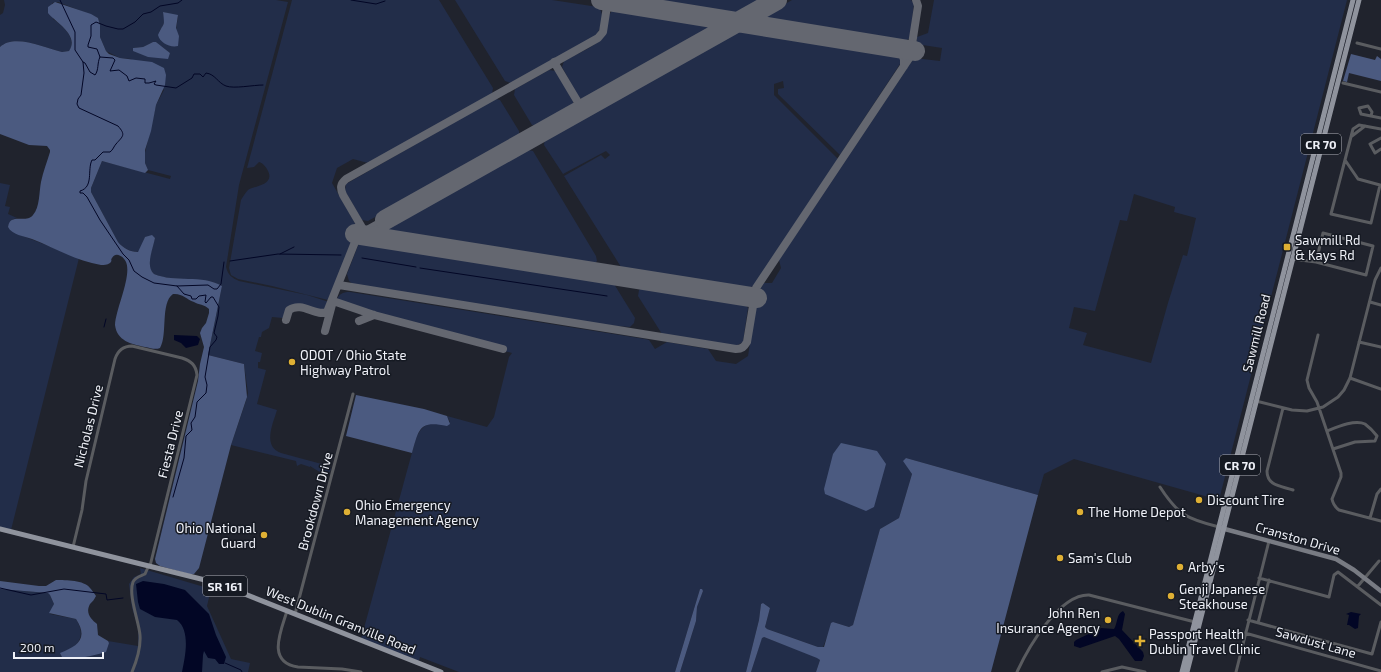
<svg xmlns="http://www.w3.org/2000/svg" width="1381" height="672" font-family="'Exo 2',sans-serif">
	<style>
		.green { fill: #222d49; fill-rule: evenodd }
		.forest { fill: #4b5a80 }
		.water { fill: #020625 }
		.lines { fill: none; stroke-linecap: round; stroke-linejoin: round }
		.stream { stroke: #020625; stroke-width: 1 }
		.taxiway { stroke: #646770; stroke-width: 8 }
		.runway { stroke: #646770; stroke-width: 20 }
		.street { stroke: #5a5c60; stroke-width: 3 }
		.secondary { stroke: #787b83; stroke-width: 4.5 }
		.primary { stroke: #8f939d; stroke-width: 5 }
		.poi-dot { fill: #dfb034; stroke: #161a23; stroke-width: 1.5 }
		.labels { text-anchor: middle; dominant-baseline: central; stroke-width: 3; stroke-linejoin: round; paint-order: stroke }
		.shield { fill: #161a23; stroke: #aeb0b8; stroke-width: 1 }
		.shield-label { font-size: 12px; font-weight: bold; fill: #eff1f8 }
		.poi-label { font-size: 13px; fill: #eff1f8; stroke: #161a23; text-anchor: start }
		.street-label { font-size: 13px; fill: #eff1f8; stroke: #161a23 }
	</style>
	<rect width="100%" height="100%" fill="#20232d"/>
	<!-- green -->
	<path class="green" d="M 4,0 L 276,0 L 288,2 L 239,185 L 226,267 C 228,275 232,278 239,281 L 307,295 L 329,302 L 326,307 L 323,310 L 294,304 L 288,307 L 283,318 L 272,317 L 269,328 L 262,332 L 261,337 L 259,337 L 255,351 L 262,353 L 260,362 L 258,362 L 258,368 L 266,370 L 257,404 L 277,410 C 273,424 262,446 281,453 L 329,466 L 331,469 L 329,473 C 323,475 315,469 310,466 L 310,467 L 301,464 L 297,466 L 296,461 L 231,445 L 246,401 L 248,393 L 244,364 L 208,355 L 222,286 C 203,275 175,283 154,274 C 145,266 152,249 155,238 L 145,237 L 139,252 C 130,252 123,248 118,242 L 91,192 L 91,188 L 102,161 L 170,179 L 171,176 L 148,170 L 145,163 L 144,157 L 156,105 L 164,90 L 131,59 L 120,58 L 106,51 L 100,37 L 100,25 L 98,18 L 94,16 L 58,2 L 52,3 L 53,19 C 62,25 78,39 69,51 L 62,52 C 46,48 14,33 0,47 L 0,15 L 3,13 L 5,5 ZM 163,12 L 178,16 L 176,30 L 179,36 L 159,32 C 165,24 165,21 163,12 ZM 153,42 L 156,42 L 170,53 L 170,54 L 133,48 L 143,47 Z
		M 292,0 L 439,0 L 493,88 L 492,94 L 368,163 L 353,159 L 337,168 L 332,183 L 356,225 C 356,234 334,294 328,300 L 272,286 L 238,279 L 231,275 L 229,268 L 241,200 C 243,197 245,193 248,190 C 254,186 275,185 268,171 C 266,167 263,163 259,162 L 254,167 L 247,168 Z
		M 455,0 L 552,0 L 598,7 C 606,13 601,31 595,36 L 511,83 L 505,81 Z
		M 641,0 L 764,0 L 739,14 L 734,15 Z
		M 792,0 L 911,0 L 914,3 L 910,38 L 904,42 L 765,19 L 765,16 Z
		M 934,0 L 1347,0 L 1219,500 L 1074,459 L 1044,474 L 1038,495 L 906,458 L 904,461 L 912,474 L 899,518 L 880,529 L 853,625 L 849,627 L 833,622 L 823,647 L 818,647 L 767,629 L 765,627 L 770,608 L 763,603 L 761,604 L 759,620 L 746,672 L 680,672 L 696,621 L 697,607 L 703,591 L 700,589 L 675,672 L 459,672 L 420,657 L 419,661 L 361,639 L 416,438 C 425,419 432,425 450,422 L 447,416 L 487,427 L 494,417 L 509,357 L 512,353 L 339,304 L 336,301 C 339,294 342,292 350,292 L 645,339 L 649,340 L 655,349 L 667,342 L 708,349 L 716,361 L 736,364 L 748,356 L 758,292 L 764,283 L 772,283 L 781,268 L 779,260 L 914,58 L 940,61 L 942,48 L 916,44 L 917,37 L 928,33 ZM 1134,194 L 1175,207 L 1174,212 L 1196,218 L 1187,256 L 1183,255 L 1168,303 L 1151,363 L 1083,345 L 1087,333 L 1069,328 L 1074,307 L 1095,311 L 1120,220 L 1127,221 Z
		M 614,9 L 711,25 L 710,30 L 585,100 L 579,98 L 562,67 L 564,61 C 573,56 600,44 604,36 C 609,28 605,16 614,9 Z
		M 738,30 L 898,55 L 902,61 L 840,155 L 778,94 L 778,89 L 784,88 L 783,81 L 774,84 L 774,95 L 838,159 L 754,286 L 745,289 L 626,270 L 621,267 L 564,176 L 601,155 L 605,159 L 610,155 L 606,151 L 563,174 L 544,145 L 545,138 Z
		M 549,70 L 556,71 L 573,101 L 573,105 L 571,108 L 539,126 L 532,125 L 514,95 L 515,89 Z
		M 495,99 L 500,100 L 519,131 L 519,137 L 368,221 L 362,220 L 345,191 L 346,184 Z
		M 523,149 L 533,151 L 596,256 L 597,261 L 594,264 L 386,231 L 387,227 Z
		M 0,183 L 10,185 L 5,206 L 10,207 L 8,214 L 17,218 C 12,219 9,221 8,227 L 18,234 L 79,258 L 11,530 L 0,527 Z
		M 363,242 L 609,281 L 614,284 L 635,318 L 634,323 L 630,327 L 605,325 L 354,285 L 349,281 L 347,274 L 359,243 Z
		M 643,287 L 745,304 L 748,308 L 743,342 L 736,346 L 662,334 L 638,296 L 639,290 Z
		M 140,568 L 211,589 L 207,606 L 231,659 L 250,663 L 248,672 L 0,672 L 0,589 L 48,593 L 50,595 L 54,604 L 50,614 L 76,619 C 83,630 83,641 72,648 L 109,643 L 108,641 L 138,646 L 138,627 L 132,608 L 129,584 L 134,577 L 141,574 Z
		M 762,637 L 764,637 L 817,657 L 820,660 L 816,672 L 751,672 Z"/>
	<!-- forest -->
	<path class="forest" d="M 55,2 L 91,14 L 98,18 L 100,25 L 100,37 L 106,51 L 109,54 L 120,58 L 152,62 L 164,68 L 166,75 L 165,85 L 156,105 L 151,131 L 145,150 L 145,163 L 148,170 L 145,173 L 102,161 L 91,188 L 91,192 L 118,242 C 123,248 130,252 138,252 L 145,237 L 152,235 L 155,238 C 153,249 145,266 154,274 C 175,283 202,274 222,286 L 208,355 L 244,364 L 247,397 L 231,445 L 199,568 L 194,574 L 189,574 L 160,566 L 156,563 L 155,559 L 198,381 L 200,364 L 204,347 L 200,333 L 202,328 L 206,323 L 209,313 L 209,309 C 204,304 199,305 194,302 C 186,299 182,293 173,294 C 160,303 168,335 160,348 C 155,350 151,348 145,347 C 131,344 117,341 115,325 C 116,308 132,276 126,262 C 124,257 116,251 112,258 C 110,261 113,260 110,263 C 107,265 104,265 101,265 C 76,261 55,248 32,239 C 24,236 12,235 8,227 C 10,212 26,224 33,215 C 40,207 39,192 41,182 C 43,172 47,162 50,152 L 50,150 L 47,146 L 29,145 L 0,134 L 0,47 C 14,33 46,48 62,52 L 69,51 C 80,35 55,22 48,13 L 48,7 Z
		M 163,12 L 178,15 L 176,28 L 179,36 L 178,46 C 170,48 160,43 158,35 C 164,21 165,28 163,12 Z
		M 153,42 L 156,42 L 170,53 L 168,59 L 148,57 L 133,51 L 133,48 L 143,47 Z
		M 1351,54 L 1375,60 L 1377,56 L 1381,59 L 1381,81 L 1349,73 L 1347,82 L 1343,81 Z
		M 356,395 L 424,409 L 447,416 L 450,424 L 447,426 C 419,420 419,429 412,453 L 346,436 Z
		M 841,443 L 877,451 L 886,464 L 874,507 L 866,511 L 825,494 L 824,489 L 833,454 Z
		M 906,458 L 1038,495 L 991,672 L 816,672 L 820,660 L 817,658 L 764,637 L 762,638 L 751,672 L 746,672 L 759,620 L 761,604 L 763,603 L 770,608 L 765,627 L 767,629 L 818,647 L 824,647 L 831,623 L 833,622 L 849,627 L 853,625 L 880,529 L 899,518 L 912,474 L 903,461 Z
		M 56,580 C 66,580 84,580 90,588 C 92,590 94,593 96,596 C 94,600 93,601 90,604 C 85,613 91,619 97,624 L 98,635 L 108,641 L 109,643 L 106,652 C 91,656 77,660 62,657 L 60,653 C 77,646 89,639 76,619 L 49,613 L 54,604 L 50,595 L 48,593 L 0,589 L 0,581 L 39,586 L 46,586 Z
		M 700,589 L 702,589 L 703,591 L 697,607 L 696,621 L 680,672 L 675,672 Z"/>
	<!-- water -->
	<path class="water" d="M 174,335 L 197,336 L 200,339 L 198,345 L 186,348 L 181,343 L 174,340 Z
		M 143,581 L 164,584 L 185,590 L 209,614 L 216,635 L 226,657 L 224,664 L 219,664 L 215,659 L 208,658 L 204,651 L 203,655 L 202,672 L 182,672 C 185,657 191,631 177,620 L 155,617 L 140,609 L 138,602 L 136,584 Z
		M 1123,611 L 1125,614 L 1122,630 L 1143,652 L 1144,656 L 1142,661 L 1135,661 L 1119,639 L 1115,636 L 1080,648 L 1074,646 L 1074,642 L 1076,640 L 1101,628 L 1114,629 C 1118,623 1116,614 1123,611 Z
		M 1351,612 L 1361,614 L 1359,616 L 1358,628 L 1355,629 L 1349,625 L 1347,625 L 1349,615 L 1346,614 Z"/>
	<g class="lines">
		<!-- stream -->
		<path class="stream" d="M 60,0 L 75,32 L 75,50 L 83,62 L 84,73 L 81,95 L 78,99 L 77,104 L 79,108 L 118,126 C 126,135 123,136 116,144 C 114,146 113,150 110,152 L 103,152 L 95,160 L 92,160 C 87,170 94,187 80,191 L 80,193 L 83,193 L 87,197 L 100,220 L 123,254 L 129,260 L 134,271 L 142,277 L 154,283 L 177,286 L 208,285 L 214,289 L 217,289 L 221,284 L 224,262
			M 351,0 L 376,4 L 385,1
			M 100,57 L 113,58 L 115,60 L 110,71 L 119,70 L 127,76 L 129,81 L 136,78 L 145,79 L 145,83 L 149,83 L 156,81 L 154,84 L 156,85 L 176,88 L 192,78 L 194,74 L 200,74 L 203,77 L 206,73 C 215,74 218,83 226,86 C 234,89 253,85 263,85
			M 83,62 L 85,63 L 90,72 L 95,75 C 99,70 97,63 100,57 L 97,49 L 88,47 L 88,45 L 91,36 L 91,25 L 96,22 L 106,26 L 118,29 L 123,29 L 135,22 L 143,14 L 151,12 L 160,6 L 178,3 L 182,0
			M 280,254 L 294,247
			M 362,258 L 416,267
			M 230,261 L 278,254 L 341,255
			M 420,268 L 607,296
			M 104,327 L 106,319
			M 173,497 L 184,458 L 186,436 L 192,430 L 191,423 L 195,417 L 197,402 L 206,393 L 207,385 L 205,377 L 210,347 L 216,340 L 217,337 L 214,333 L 218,316 L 219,307 L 213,297 L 211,297 L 206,303 L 205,302 L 206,295 L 199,296 L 196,299 L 192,299 L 191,296 L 184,294 L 177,286
			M 0,588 L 31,595 L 64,589 L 106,594 L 107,600 L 123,598
			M 225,663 L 241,670 L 242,672"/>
		<!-- taxiway -->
		<path class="taxiway" d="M 901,49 L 904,60 L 904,66
			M 554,62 L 582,109
			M 360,234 L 385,220
			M 367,236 L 343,195 C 340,188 340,184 346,179 L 598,38 L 603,32 L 608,0
			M 339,285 L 736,349 C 742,349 744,347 747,342 L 756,288 L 910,57 L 918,6 L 916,0
			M 286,320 L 289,310 C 302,301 316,317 327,312 L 361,227
			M 359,321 L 374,315
			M 325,331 L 333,301 L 374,315 L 503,349"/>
		<!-- runway -->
		<path class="runway" d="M 601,0 L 915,51
			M 385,220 L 777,0
			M 355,234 L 757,298"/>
		<!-- street -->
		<path class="street" d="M 1357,43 L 1381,49
			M 1343,83 L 1381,92
			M 1371,116 L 1372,112 L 1368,106 L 1359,108 L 1361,114 L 1381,118
			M 1352,136 L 1365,126
			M 1381,138 L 1370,144 L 1375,153 L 1381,149
			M 1345,160 L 1358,179 L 1380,185 L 1371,223 L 1331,214 L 1353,129 L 1359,125 L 1381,129
			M 1292,259 L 1316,262 L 1366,275 L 1373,246 L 1323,233 L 1316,262
			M 1370,302 L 1381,305
			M 1318,335 L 1307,380 L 1309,388 L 1317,402 L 1341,473 L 1341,477 L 1332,499 C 1333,504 1335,507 1339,510 L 1381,521
			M 1359,342 L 1381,347
			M 1350,378 L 1381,389
			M 1256,401 L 1292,410 L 1307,411 L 1323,407 L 1338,397 L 1344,390 L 1350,378 L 1375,280 L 1381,268
			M 1283,408 L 1267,471 C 1267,486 1281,486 1293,490
			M 1327,431 C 1337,427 1355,419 1365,424 C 1369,427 1374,432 1377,436 L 1375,441 L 1355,442 L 1333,449
			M 1160,487 C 1178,515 1187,519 1219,527
			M 1370,518 L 1377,494 L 1381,489
			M 73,547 L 82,510 L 86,481 L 115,359 C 118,350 123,346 132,346 L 182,358 C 191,361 196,365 197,375 L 150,566
			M 1259,578 L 1329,597 L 1334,575 L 1338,572 L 1381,605
			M 1358,586 L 1379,561
			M 287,611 C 281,631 266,662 298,667 L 342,669 L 361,672
			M 295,614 L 353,394
			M 1248,620 L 1372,654 L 1381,622
			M 1258,623 L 1269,580
			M 1245,633 L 1381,671
			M 132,672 C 137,660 141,648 140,635 C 139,622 128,595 133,582 C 135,577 141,576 145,574 L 149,565
			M 1017,672 C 1028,648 1059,594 1089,595 L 1195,622
			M 1102,672 L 1122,667 L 1145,672
			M 1236,672 L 1269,541"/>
		<!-- secondary -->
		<path class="secondary" d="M 1221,528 L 1336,559 L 1354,570 L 1381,591"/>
		<!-- primary -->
		<path class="primary" d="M 0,529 L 217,583 L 441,672
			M 1182,672 L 1353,0
			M 1187,672 L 1359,0"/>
	</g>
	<!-- markers -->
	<g class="poi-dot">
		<rect x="1283" y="243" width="8" height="8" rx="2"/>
		<circle cx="292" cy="362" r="4"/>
		<circle cx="1199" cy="500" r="4"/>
		<circle cx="347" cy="512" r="4"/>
		<circle cx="1080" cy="512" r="4"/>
		<circle cx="264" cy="535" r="4"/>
		<circle cx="1060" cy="558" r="4"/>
		<circle cx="1180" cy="567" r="4"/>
		<circle cx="1171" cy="596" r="4"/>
		<circle cx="1108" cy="620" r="4"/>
		<path d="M1138 635h4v4h4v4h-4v4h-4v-4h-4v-4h4z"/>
	</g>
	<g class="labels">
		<!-- shield labels -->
		<g class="shield">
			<rect x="1301" y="134" width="40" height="20" rx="3"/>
			<rect x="1220" y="455" width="40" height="20" rx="3"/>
			<rect x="203" y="576" width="44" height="20" rx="3"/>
		</g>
		<g class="shield-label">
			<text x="1321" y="144">CR 70</text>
			<text x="1240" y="465">CR 70</text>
			<text x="225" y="586">SR 161</text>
		</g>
		<!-- poi labels -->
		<g class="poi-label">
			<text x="1295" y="240">Sawmill Rd<tspan x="1295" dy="15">&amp; Kays Rd</tspan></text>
			<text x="300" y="355">ODOT / Ohio State<tspan x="300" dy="15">Highway Patrol</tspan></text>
			<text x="1207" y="500">Discount Tire</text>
			<text x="355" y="505">Ohio Emergency<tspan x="355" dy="15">Management Agency</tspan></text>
			<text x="1088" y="512">The Home Depot</text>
			<text x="256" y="528" text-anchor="end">Ohio National<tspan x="256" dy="15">Guard</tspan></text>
			<text x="1068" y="558">Sam's Club</text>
			<text x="1188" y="567">Arby's</text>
			<text x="1179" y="589">Genji Japanese<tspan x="1179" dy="15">Steakhouse</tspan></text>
			<text x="1100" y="613" text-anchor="end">John Ren<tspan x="1100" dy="15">Insurance Agency</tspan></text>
			<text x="1149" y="634">Passport Health<tspan x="1149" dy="15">Dublin Travel Clinic</tspan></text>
		</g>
		<!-- street labels -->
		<g class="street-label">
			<text transform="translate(1256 333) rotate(-76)">Sawmill Road</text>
			<text transform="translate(88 426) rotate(-76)">Nicholas Drive</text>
			<text transform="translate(170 444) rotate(-76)">Fiesta Drive</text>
			<text transform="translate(315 501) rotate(-75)">Brookdown Drive</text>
			<text transform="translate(1298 538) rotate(16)">Cranston Drive</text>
			<text transform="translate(341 620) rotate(22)">West Dublin Granville Road</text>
			<text transform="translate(1316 642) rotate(16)">Sawdust Lane</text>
		</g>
	</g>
	<!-- scale -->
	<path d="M14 652v6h89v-6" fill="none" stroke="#eff1f8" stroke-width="2"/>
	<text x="20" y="652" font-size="12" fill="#eff1f8" stroke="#161a23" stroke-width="3" paint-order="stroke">200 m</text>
</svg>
